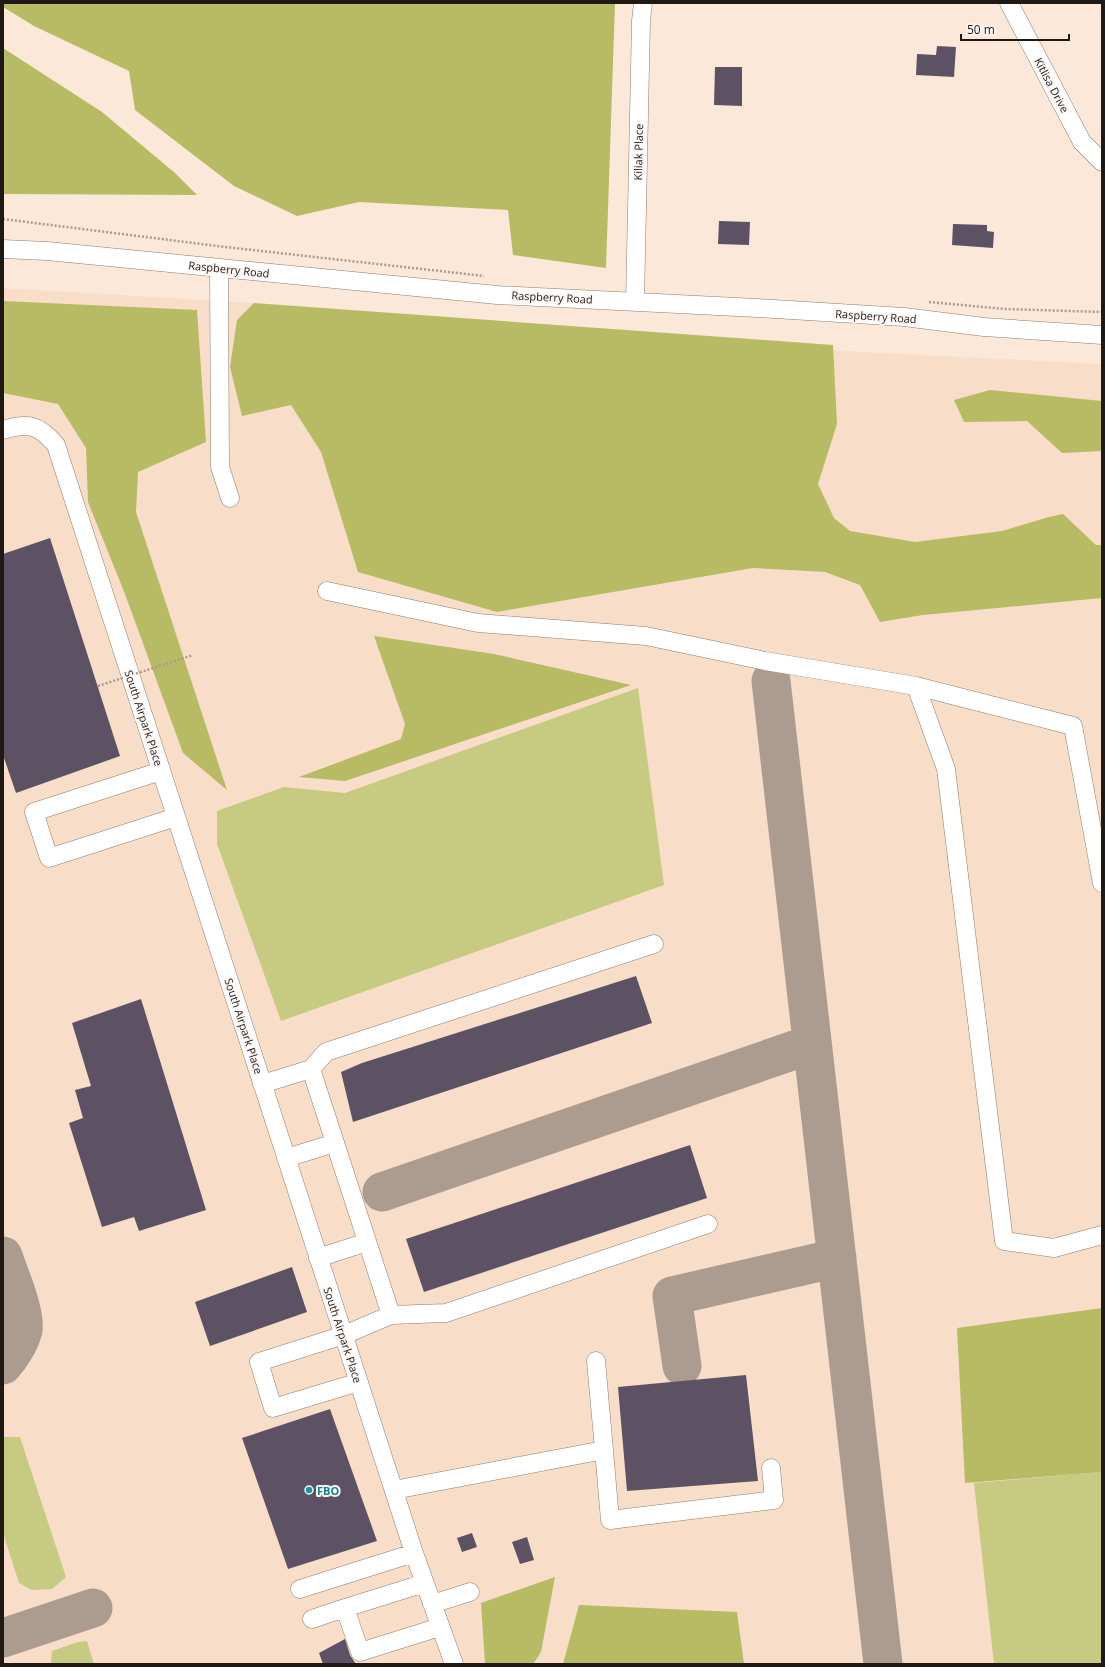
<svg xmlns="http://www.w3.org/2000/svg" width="1105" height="1667" font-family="'Open Sans',sans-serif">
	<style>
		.built { fill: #f8dec8 }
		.green { fill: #c6cb81 }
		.forest { fill: #b7bb63 }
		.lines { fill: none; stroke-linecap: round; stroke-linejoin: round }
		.taxiway { stroke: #ac9c90; stroke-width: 39 }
		.building { fill: #5c5264 }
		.minor-casing { stroke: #8e7c6d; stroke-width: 19 }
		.path { stroke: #a99a8e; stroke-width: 2.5; stroke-dasharray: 2 2; stroke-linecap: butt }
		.minor { stroke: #fff; stroke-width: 18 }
		.path-bridge { stroke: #a99a8e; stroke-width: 2.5; stroke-dasharray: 2 2; stroke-linecap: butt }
		.culture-dot { fill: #0f9aa8; stroke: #fdf8f5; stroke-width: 1.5 }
		.labels { text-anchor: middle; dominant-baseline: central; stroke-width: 4; stroke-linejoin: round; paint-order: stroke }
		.street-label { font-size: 11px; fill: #1f1813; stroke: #fdf8f5 }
		.culture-label { font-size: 11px; font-weight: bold; fill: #0d838f; stroke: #fdf8f5; text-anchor: start }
	</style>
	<rect width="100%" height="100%" fill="#fce8d8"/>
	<!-- built -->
	<path class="built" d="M 3,288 L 254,303 L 237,321 L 1102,364 L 1102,1664 L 3,1664 Z"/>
	<!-- green -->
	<path class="green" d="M 638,688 L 664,885 L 281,1021 L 217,844 L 217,811 L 284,787 L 345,793 Z
		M 3,1437 L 20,1437 L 66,1577 L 52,1589 L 32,1590 L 19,1583 L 3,1533 Z
		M 1102,1472 L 1102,1664 L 994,1664 L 974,1483 Z
		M 87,1641 L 94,1664 L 52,1664 L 51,1662 L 52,1651 L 78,1642 Z"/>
	<!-- forest -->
	<path class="forest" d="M 3,3 L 615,3 L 606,268 L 513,255 L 508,210 L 359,202 L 297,216 L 234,186 L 135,110 L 129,71 L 34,26 L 3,7 Z
		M 3,48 L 102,112 L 175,173 L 197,195 L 3,194 Z
		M 3,301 L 197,310 L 206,442 L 138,472 L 136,512 L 227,790 L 183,753 L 125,594 L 88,502 L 86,448 L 58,404 L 3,393 Z
		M 254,303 L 833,345 L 837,424 L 818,484 L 834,518 L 850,531 L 915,542 L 1002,531 L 1049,517 L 1063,514 L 1096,545 L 1102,545 L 1102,598 L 923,615 L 880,622 L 860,585 L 825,572 L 753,568 L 497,612 L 358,572 L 321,452 L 291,405 L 242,416 L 230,367 L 237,320 Z
		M 990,390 L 1102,401 L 1102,451 L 1062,453 L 1027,421 L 964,422 L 954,400 Z
		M 374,636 L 494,654 L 631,685 L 345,781 L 299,777 L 401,739 L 405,724 Z
		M 1102,1308 L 1102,1472 L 965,1483 L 957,1328 Z
		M 555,1577 L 541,1652 L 533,1664 L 485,1664 L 481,1603 Z
		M 579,1605 L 737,1612 L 744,1664 L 563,1664 Z"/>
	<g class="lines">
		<!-- taxiway -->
		<path class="taxiway" d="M 771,681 L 883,1664
			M 382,1192 L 812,1044
			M 3,1256 C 9,1274 26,1313 23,1330 C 20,1342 11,1356 3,1365
			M 682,1366 L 672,1296 L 837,1258
			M 3,1638 L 93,1608"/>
	</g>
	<!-- building -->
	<path class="building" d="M 937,46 L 956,47 L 954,77 L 916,75 L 917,54 L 936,55 Z
		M 715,67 L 742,67 L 742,106 L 714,105 Z
		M 719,221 L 750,222 L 749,245 L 718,244 Z
		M 953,224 L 987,225 L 987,231 L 994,232 L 993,248 L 952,245 Z
		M 50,538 L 120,756 L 16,793 L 3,755 L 3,554 Z
		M 636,976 L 652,1023 L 353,1122 L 341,1072 L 362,1063 Z
		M 141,999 L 206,1210 L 139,1231 L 134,1217 L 102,1227 L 69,1123 L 83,1118 L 75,1090 L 91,1086 L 72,1023 Z
		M 690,1145 L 707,1198 L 424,1292 L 406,1239 Z
		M 292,1267 L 307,1312 L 210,1346 L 195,1302 Z
		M 746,1375 L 758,1481 L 627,1491 L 618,1387 Z
		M 330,1409 L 377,1541 L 288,1569 L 242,1438 Z
		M 472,1533 L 477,1547 L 462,1552 L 457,1538 Z
		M 527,1537 L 534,1560 L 520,1564 L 512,1542 Z
		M 345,1639 L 350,1655 L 356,1664 L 323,1664 L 319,1653 Z"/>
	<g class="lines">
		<defs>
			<path id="minor" d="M 1009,3 L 1082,142 L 1102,162
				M 3,249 L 47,251 L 497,295 L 757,308 L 904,317 L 984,327 L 1102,335
				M 219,268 L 220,467 L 230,498
				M 635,302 L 641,21 L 643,3
				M 3,430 C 29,422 39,425 56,445 L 414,1553 L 454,1664
				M 327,591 L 478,623 L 646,636 L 765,661 L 916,686 L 1073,726 L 1102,883
				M 916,686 L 946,769 L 1004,1241 L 1054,1248 L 1102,1235
				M 161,771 L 34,812 L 49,858 L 176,817
				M 654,944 L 326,1052 L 311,1069 L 391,1315 L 446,1313 L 708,1224
				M 262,1084 L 311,1069
				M 286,1158 L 335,1143
				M 318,1258 L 367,1242
				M 359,1382 L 273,1408 L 259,1362 L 344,1335 L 391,1315
				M 604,1450 L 610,1520 L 774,1500 L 771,1468
				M 394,1490 L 604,1450 L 596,1361
				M 425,1583 L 345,1608 L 360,1652 L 440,1627
				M 300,1589 L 414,1553
				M 432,1604 L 470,1592
				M 312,1619 L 345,1608"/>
		</defs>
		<!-- minor casing -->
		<use href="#minor" class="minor-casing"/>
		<!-- path -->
		<path class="path" d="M 3,219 L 217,246 L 484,276
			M 929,302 L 1005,309 L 1102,312"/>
		<!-- minor -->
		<use href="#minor" class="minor"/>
		<!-- path-bridge -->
		<path class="path-bridge" d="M 98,686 L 193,655"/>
	</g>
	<!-- markers -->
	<circle class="culture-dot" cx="309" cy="1490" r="4"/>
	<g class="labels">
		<!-- street labels -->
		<g class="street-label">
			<text transform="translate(1052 85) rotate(62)">Kitlisa Drive</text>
			<text transform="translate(638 152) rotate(-89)">Kiliak Place</text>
			<text transform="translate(229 269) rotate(6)">Raspberry Road</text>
			<text transform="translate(552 297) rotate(3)">Raspberry Road</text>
			<text transform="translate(876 316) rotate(4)">Raspberry Road</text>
			<text transform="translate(144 718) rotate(72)">South Airpark Place</text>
			<text transform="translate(244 1026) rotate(72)">South Airpark Place</text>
			<text transform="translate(343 1335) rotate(72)">South Airpark Place</text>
		</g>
		<!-- culture labels -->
		<g class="culture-label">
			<text x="317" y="1490">FBO</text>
		</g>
	</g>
	<!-- border -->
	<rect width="1105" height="1667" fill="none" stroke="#1f1813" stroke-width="8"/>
	<!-- scale -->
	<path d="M961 34v6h108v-6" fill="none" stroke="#1f1813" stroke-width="2"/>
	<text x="967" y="34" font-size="12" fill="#1f1813" stroke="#fdf8f5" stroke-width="3" paint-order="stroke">50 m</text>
</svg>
